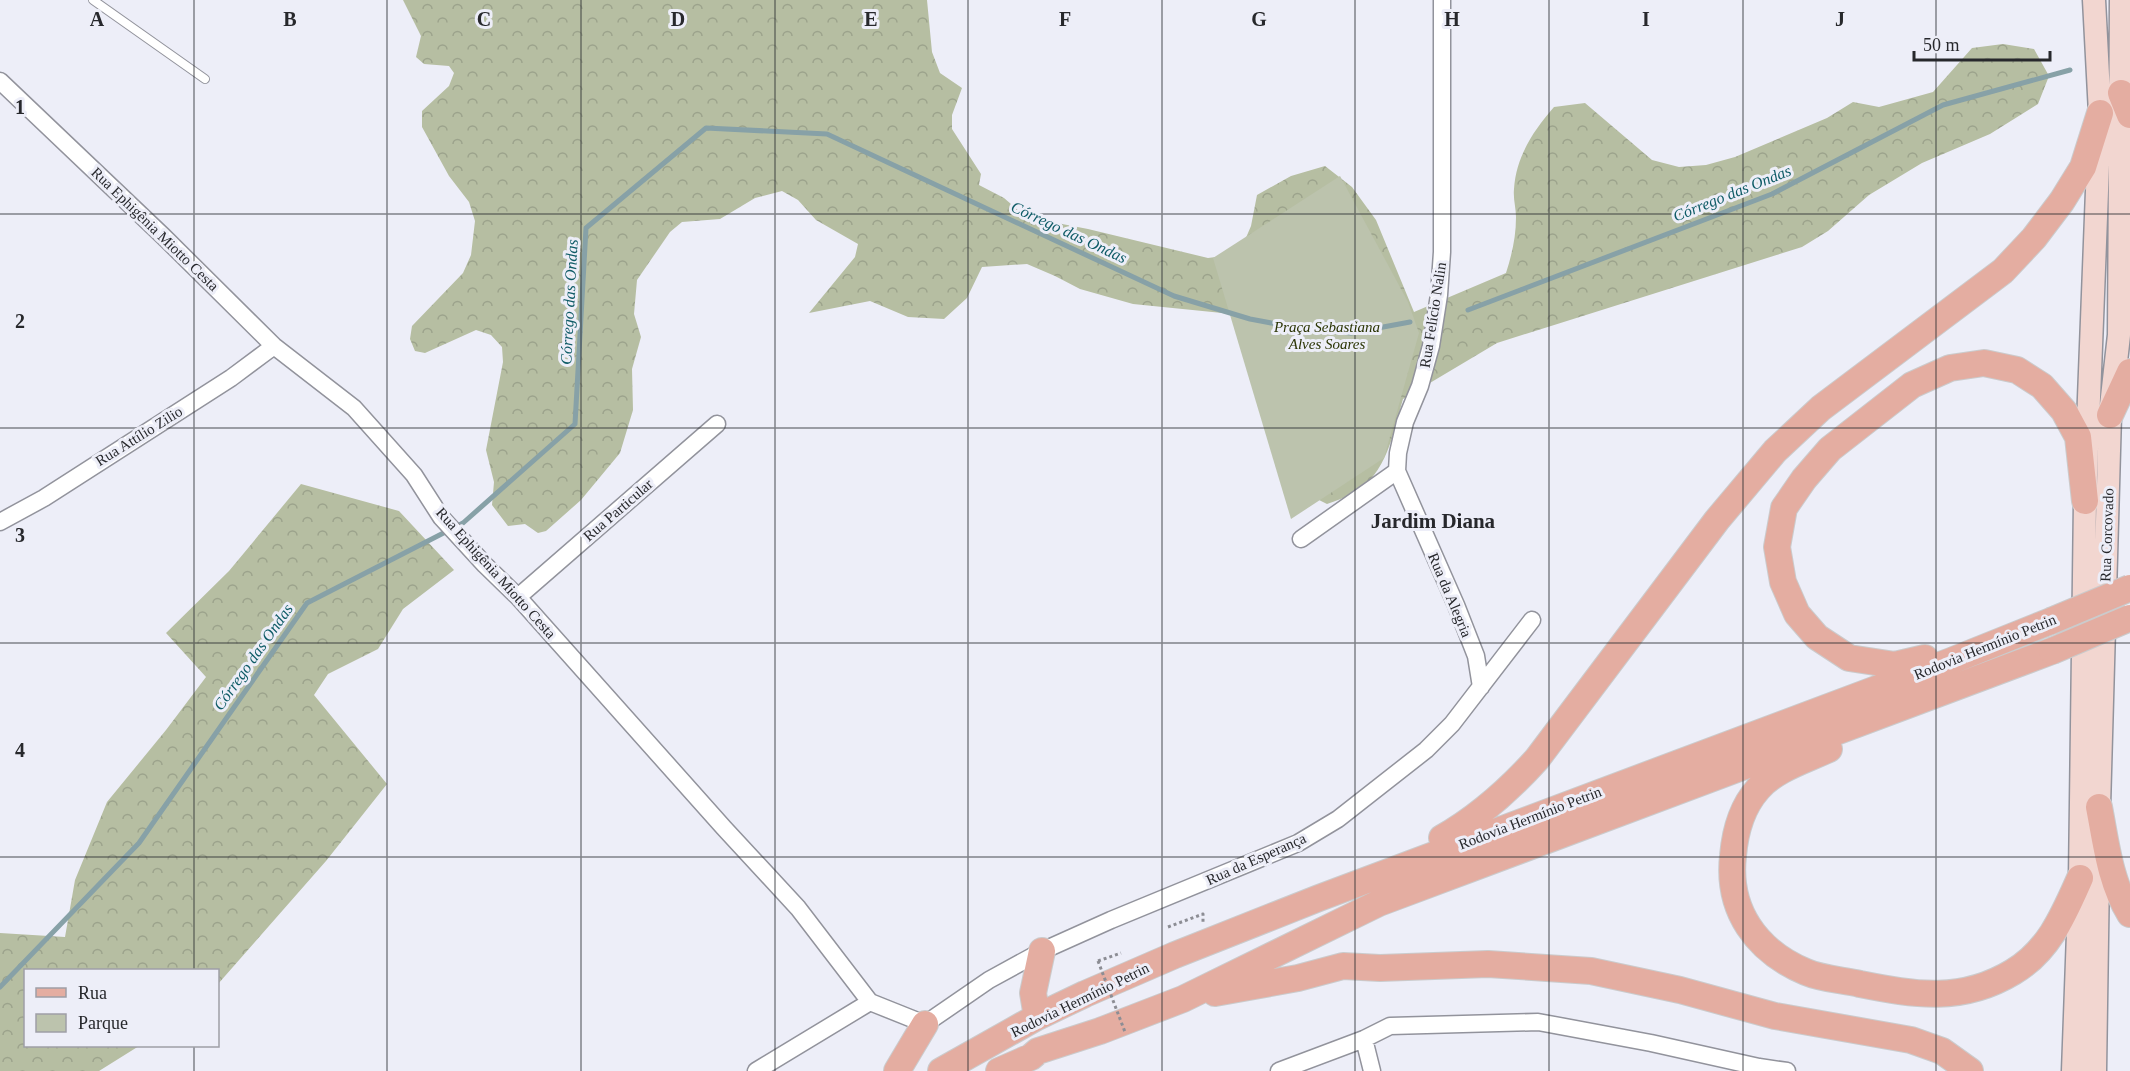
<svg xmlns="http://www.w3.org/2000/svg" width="2130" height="1071" font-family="Georgia,serif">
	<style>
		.forest { fill: url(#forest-crowns) }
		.park { fill: #bcc3ad }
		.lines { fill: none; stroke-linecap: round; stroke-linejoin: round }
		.stream { stroke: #87a1a7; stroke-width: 5 }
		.lane-casing { stroke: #92939c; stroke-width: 10 }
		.street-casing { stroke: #92939c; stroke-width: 19 }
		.secondary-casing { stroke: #92939c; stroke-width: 25 }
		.primary-casing { stroke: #cbcbcc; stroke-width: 28 }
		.path { stroke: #8c8d94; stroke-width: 3; stroke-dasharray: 3 3; stroke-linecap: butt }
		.lane { stroke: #fff; stroke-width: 8 }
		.street { stroke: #fff; stroke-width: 16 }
		.secondary { stroke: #f2d6d0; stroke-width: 22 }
		.primary { stroke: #e4ada1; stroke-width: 26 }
		.primary-bridge-casing { stroke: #cbcbcc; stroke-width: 28; stroke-linecap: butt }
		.path-bridge { stroke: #8c8d94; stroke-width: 3; stroke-dasharray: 3 3; stroke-linecap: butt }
		.primary-bridge { stroke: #e4ada1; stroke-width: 26 }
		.grid { fill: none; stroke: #27282c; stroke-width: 1.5; stroke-opacity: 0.55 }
		.labels { text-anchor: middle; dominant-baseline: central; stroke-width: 6; stroke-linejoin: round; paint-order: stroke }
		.street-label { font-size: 15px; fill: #27282c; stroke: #edeef8 }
		.park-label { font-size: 15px; font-style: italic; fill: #2a3403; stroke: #edeef8 }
		.water-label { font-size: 16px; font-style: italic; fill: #0e5b66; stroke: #edeef8 }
		.district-label { font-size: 21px; font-weight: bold; fill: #27282c; stroke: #edeef8 }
		.grid-label { font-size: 20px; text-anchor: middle; font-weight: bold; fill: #27282c; stroke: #edeef8; stroke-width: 6; stroke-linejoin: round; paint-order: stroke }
	</style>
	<defs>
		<pattern id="forest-crowns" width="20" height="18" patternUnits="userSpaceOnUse" patternTransform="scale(1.5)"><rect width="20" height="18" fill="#b6bea2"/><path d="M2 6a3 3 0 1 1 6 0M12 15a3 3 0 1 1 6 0" fill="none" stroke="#9ca38c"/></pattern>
	</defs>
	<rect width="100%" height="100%" fill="#edeef8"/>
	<!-- forest -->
	<path class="forest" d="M 403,0 L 927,0 L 932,52 L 940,73 L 962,88 L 952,115 L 952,129 L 981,174 L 979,185 L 1004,198 L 1026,217 L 1088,229 L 1208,258 L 1239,254 L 1251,226 L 1257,195 L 1291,176 L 1325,166 L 1352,187 L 1376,220 L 1414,312 L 1506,273 C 1512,254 1516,237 1516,217 C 1516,208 1513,199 1514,189 C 1516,157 1533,131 1554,107 L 1585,103 L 1652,160 L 1679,167 L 1706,165 L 1735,157 L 1827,118 L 1853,102 L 1879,107 L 1933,92 L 1972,48 L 2003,44 L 2034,49 L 2049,76 L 2038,104 L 1990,134 L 1922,163 L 1869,195 L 1828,231 L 1802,247 L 1497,343 L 1403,399 C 1393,433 1387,475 1353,493 C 1345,498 1335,501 1327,504 L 1297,489 L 1232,314 L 1133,304 L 1080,289 L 1055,276 L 1027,264 L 982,267 L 967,298 L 944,319 L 908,317 L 870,301 L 809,313 L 855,257 L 858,244 L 816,220 L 798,200 L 782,191 L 755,198 L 720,219 L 682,222 L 670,232 L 637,280 L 634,314 L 641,337 L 632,369 L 633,410 L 620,453 L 581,500 L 546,531 L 538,533 L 525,524 L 508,526 L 492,505 L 494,482 L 486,450 L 503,362 L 502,347 L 491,335 L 476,330 L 425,353 L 415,351 L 410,339 L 412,326 L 463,273 L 471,255 L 475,221 L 469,202 L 449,176 L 422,127 L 422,111 L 449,86 L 454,73 L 449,66 L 424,64 L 416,57 L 421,36 Z
		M 301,484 L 399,511 L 454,570 L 403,609 L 378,649 L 328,674 L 314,695 L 387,784 L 326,861 L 218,984 L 218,970 L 26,970 L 26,1046 L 139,1046 L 99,1071 L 0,1071 L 0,933 L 65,937 L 75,880 L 107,802 L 166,730 L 206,677 L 166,633 L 229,571 Z"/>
	<!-- park -->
	<path class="park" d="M 1340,176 L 1408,302 L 1419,333 L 1384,458 L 1291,519 L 1213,258 Z"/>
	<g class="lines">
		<!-- stream -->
		<path class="stream" d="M 1468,310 L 1772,194 L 1943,105 L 2070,70
			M 0,987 L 139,843 L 307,603 L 463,523 L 575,424 L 586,228 L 706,128 L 827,134 L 1174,296 L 1250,319 L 1303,329 L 1351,333 L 1410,322"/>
		<defs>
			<path id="lane" d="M 93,0 L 205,79"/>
			<path id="street" d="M 0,81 L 163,236 L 274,346 L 354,408 L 414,475 L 441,517 L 485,565 L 518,597 L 724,828 L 798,908 L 870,1002 L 925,1024 L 989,980 L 1042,951 L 1111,920 L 1298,843 L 1338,819 L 1426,750 L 1452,724 L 1532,620
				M 1397,471 L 1456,605 L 1476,656 L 1481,687
				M 0,522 L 44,498 L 231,378 L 274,346
				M 1301,539 L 1397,471 L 1398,453 L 1405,422 L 1420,386 L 1431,346 L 1439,295 L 1442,252 L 1442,0
				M 518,597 L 717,424
				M 1364,1039 L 1372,1071
				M 756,1071 L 870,1002
				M 1279,1071 L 1364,1039 L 1390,1026 L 1538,1022 L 1651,1043 L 1759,1067 L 1787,1071"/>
			<path id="secondary" d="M 2073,1071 L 2080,878 L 2085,501 L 2100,113 L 2094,0
				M 2095,1071 L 2099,807 L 2110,415 L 2119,335 L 2121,0"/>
			<path id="primary" d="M 2121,93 L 2130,115
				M 2110,415 L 2130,372
				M 1925,658 L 1895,665 L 1849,658 L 1817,637 L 1797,614 L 1783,582 L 1777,547 L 1784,508 L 1804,479 L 1830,449 L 1912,385 L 1950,368 L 1984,363 L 2017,370 L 2042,386 L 2064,411 L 2078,437 L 2085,501
				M 1829,749 C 1806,760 1775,769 1758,789 C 1742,807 1735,832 1733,856 C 1727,910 1756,951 1806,972 C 1822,979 1843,980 1860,984 C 1915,995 1962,1003 2013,972 C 2049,951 2064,914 2080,878
				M 2099,807 C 2106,843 2110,882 2130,914
				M 1442,838 C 1479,817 1509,790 1537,759 L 1717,520 L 1775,451 L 1821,408 L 2003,271 L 2034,238 L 2062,201 L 2083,167 L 2100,113
				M 1215,993 L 1298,978 L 1343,966 L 1380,968 L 1488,964 L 1591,971 L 1680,990 L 1775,1016 L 1911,1040 L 1942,1051 L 1970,1071
				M 1037,1017 L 1033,993 L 1042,951
				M 897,1071 L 925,1024
				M 941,1071 L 1037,1017 L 1085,994 L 1175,955 L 1319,898 L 1951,661 L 2051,621
				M 999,1071 L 1031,1057 L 1038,1051 L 1100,1031 L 1183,999 L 1379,903 L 2052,651"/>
		</defs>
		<!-- lane casing -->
		<use href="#lane" class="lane-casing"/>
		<!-- street casing -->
		<use href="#street" class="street-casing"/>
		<!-- secondary casing -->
		<use href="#secondary" class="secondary-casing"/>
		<!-- primary casing -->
		<use href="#primary" class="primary-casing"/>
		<!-- path -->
		<path class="path" d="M 1168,927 L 1203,914 L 1203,922
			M 1098,961 L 1121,953"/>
		<!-- lane -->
		<use href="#lane" class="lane"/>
		<!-- street -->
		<use href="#street" class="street"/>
		<!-- secondary -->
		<use href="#secondary" class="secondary"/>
		<!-- primary -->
		<use href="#primary" class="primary"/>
		<defs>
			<path id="primary-bridge" d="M 2051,621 L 2130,588
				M 2052,651 L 2130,618"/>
		</defs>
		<!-- primary-bridge casing -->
		<use href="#primary-bridge" class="primary-bridge-casing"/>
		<!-- path-bridge -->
		<path class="path-bridge" d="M 1098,961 L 1125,1032"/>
		<!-- primary-bridge -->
		<use href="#primary-bridge" class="primary-bridge"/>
	</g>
	<!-- grid -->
	<path class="grid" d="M 194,0 L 194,970M 387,0 L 387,1071M 581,0 L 581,1071M 775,0 L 775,1071M 968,0 L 968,1071M 1162,0 L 1162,1071M 1355,0 L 1355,1071M 1549,0 L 1549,1071M 1743,0 L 1743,1071M 1936,0 L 1936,1071M 0,214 L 2130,214M 0,428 L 2130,428M 0,643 L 2130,643M 0,857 L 2130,857M 194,1046 L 194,1071"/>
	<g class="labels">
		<!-- street labels -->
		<g class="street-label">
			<text transform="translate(155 229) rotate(44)">Rua Ephigênia Miotto Cesta</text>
			<text transform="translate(1433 315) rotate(-81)">Rua Felício Nalin</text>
			<text transform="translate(139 436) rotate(-32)">Rua Attílio Zilio</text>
			<text transform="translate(618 510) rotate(-41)">Rua Particular</text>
			<text transform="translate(2107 535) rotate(-88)">Rua Corcovado</text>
			<text transform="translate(496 573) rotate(48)">Rua Ephigênia Miotto Cesta</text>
			<text transform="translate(1450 595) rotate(67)">Rua da Alegria</text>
			<text transform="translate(1985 647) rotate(-22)">Rodovia Hermínio Petrin</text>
			<text transform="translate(1530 818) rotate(-21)">Rodovia Hermínio Petrin</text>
			<text transform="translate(1256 859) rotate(-24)">Rua da Esperança</text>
			<text transform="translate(1080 1000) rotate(-26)">Rodovia Hermínio Petrin</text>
		</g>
		<!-- park labels -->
		<g class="park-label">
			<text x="1327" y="327">Praça Sebastiana<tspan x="1327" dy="17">Alves Soares</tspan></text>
		</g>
		<!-- water labels -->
		<g class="water-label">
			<text transform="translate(1732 193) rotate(-22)">Córrego das Ondas</text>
			<text transform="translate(1069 232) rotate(25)">Córrego das Ondas</text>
			<text transform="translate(569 302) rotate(-87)">Córrego das Ondas</text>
			<text transform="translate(253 657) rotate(-55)">Córrego das Ondas</text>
		</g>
		<!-- district labels -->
		<g class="district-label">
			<text x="1433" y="521">Jardim Diana</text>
		</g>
	</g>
	<g class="grid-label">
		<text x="97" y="26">A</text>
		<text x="290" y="26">B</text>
		<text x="484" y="26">C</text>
		<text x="678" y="26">D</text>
		<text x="871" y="26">E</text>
		<text x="1065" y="26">F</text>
		<text x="1259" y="26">G</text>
		<text x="1452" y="26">H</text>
		<text x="1646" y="26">I</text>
		<text x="1840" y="26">J</text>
		<text x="20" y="114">1</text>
		<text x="20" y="328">2</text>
		<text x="20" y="542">3</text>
		<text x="20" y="757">4</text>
	</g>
	<!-- legend -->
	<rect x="24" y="969" width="195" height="78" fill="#edeef8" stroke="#9e9fa6" stroke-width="1.5"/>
	<rect x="36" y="988" width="30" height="9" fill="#e4ada1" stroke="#9e9fa6" stroke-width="1.5"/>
	<text x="78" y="999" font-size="18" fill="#27282c">Rua</text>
	<rect x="36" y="1014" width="30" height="18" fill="#bcc3ad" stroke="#9e9fa6" stroke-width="1.5"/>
	<text x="78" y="1029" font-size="18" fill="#27282c">Parque</text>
	<!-- scale -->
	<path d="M1914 51v9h136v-9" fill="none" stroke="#27282c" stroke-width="3"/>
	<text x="1923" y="51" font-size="18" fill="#27282c" stroke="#edeef8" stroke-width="4.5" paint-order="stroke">50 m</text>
</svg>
